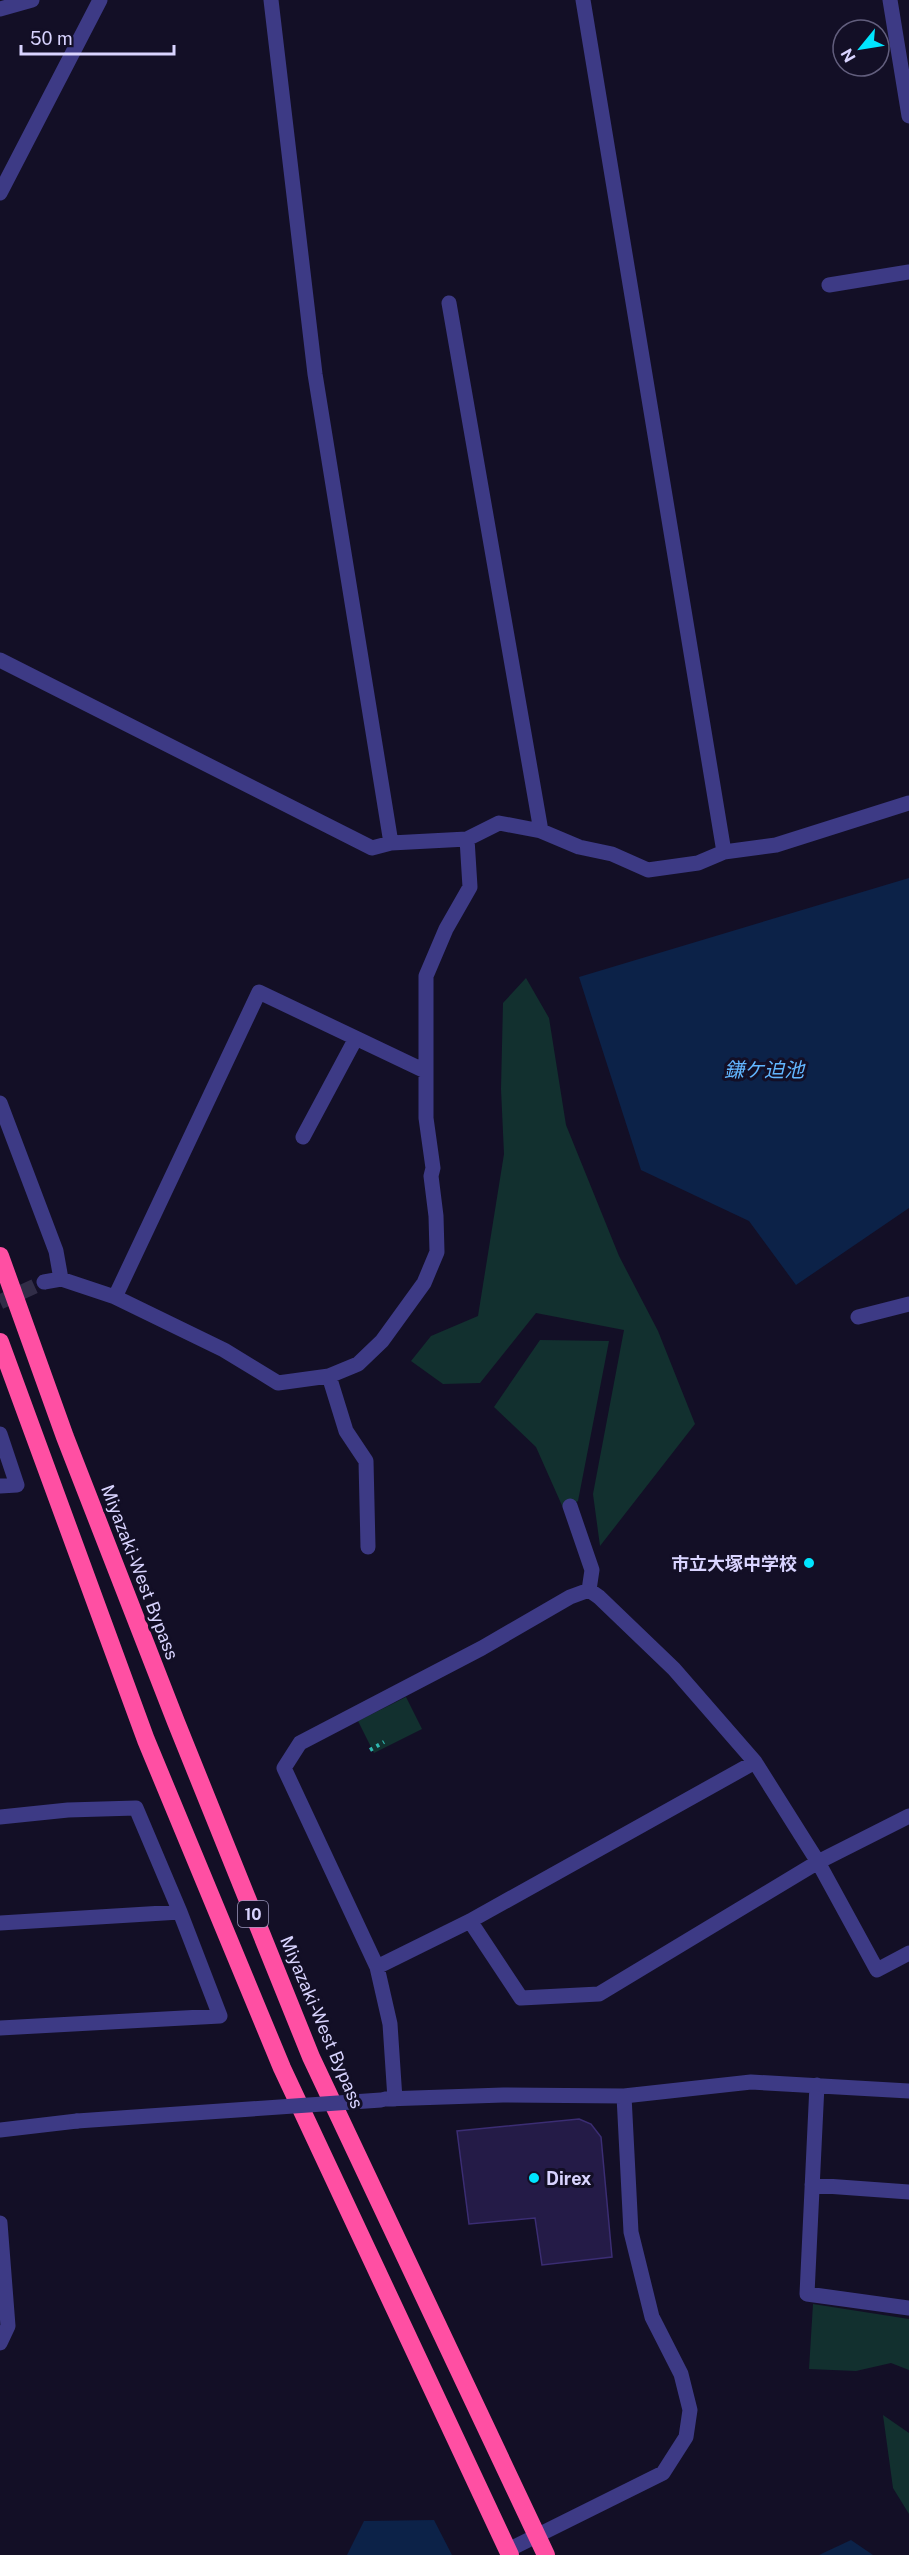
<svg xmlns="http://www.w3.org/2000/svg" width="909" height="2555" font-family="'Public Sans','Noto Sans JP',sans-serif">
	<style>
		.green { fill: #12302f }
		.water { fill: #0c2248 }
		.building { fill: #241b47; stroke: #3b2d73; stroke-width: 1.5 }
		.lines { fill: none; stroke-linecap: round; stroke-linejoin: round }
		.minor-tunnel { stroke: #312d47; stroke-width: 15; stroke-dasharray: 15 8; stroke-linecap: butt }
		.path { stroke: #2fb8b0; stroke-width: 4; stroke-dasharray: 3 4.5; stroke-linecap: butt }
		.minor { stroke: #3d3a85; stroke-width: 15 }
		.highway { stroke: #ff4fa3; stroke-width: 18 }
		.minor-bridge { stroke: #3d3a85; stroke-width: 15 }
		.poi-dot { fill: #00e5ff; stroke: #130f26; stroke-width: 2 }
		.labels { text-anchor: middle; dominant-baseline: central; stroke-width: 6; stroke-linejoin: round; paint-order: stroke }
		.shield { fill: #130f26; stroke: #9e99be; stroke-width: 1.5 }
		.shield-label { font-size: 16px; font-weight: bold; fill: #d9d4ff }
		.poi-label { font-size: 18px; font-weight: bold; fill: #d9d4ff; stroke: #130f26; text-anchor: end }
		.street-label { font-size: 18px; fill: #d9d4ff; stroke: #130f26 }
		.water-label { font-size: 20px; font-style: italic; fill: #62b6ff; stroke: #130f26 }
	</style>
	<rect width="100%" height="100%" fill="#130f26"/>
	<!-- green -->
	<path class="green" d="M 526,978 L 549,1018 L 566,1125 L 619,1256 L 658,1331 L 695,1424 L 600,1546 L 593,1494 L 624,1330 L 536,1313 L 480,1383 L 443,1384 L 411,1361 L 431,1336 L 478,1316 L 504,1154 L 501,1089 L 503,1003 Z
		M 540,1340 L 609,1341 L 578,1501 L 564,1510 L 536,1447 L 494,1407 Z
		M 406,1697 L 422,1729 L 374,1753 L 358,1721 Z
		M 813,2304 L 909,2319 L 909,2370 L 891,2363 L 856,2371 L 809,2369 Z
		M 883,2415 L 909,2433 L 909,2514 L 893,2488 Z"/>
	<!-- water -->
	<path class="water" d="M 909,878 L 909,1208 L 796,1285 L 749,1221 L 641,1170 L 579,977 Z
		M 434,2520 L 452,2555 L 347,2555 L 364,2521 Z
		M 851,2540 L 873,2555 L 819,2555 Z"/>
	<!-- building -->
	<path class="building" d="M 579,2119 L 591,2124 L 601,2137 L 612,2257 L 542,2265 L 535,2218 L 469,2224 L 457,2131 Z"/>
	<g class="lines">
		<!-- minor-tunnel -->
		<path class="minor-tunnel" d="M 0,1302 L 44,1282"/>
		<!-- path -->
		<path class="path" d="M 370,1750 L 384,1742"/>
		<!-- minor -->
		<path class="minor" d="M 271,0 L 315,374 L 391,843
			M 583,0 L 724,852
			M 890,0 L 909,116
			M 0,9 L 32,0
			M 0,193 L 100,0
			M 829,285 L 909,272
			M 449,303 L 541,831
			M 0,660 L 372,848 L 391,843 L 467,839 L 499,823 L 541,831 L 579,847 L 612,854 L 648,870 L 698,863 L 724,852 L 776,845 L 909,803
			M 0,1103 L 56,1251 L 61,1279
			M 303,1137 L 356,1038
			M 44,1282 L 61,1279 L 115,1297 L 224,1350 L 278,1383 L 329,1376 L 358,1364 L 382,1341 L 424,1283 L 437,1252 L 436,1216 L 431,1176 L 433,1168 L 426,1118 L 426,976 L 446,929 L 470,887 L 467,839
			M 115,1297 L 259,992 L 425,1071
			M 858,1317 L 909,1304
			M 329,1376 L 346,1431 L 366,1461 L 368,1547
			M 0,1434 L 17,1485 L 0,1486
			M 570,1506 L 592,1570 L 589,1590
			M 0,1817 L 68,1810 L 136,1808 L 180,1912 L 220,2016 L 0,2028
			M 470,1921 L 521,1998 L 599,1994 L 818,1862 L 909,1816
			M 0,1923 L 180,1912
			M 377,1967 L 470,1921 L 755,1762
			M 817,2085 L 807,2294 L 909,2308
			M 385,2099 L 503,2095 L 624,2096 L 751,2082 L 909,2091
			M 395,2099 L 390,2024 L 377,1967 L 284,1768 L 300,1743 L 482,1648 L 570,1597 L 589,1590 L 599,1597 L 674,1669 L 755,1762 L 818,1862 L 877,1970 L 909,1953
			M 0,2130 L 77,2121
			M 812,2185 L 909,2192
			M 0,2223 L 8,2326 L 0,2343
			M 508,2550 L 663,2473 L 686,2437 L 690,2410 L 681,2374 L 652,2317 L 631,2232 L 624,2096"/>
		<!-- highway -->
		<path class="highway" d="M 0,1256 L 65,1437 L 176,1722 L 311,2057 L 546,2555
			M 0,1342 L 146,1740 L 282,2068 L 510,2555"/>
		<!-- minor-bridge -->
		<path class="minor-bridge" d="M 77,2121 L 381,2100"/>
	</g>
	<!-- markers -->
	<g class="poi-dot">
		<circle cx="809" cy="1563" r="6"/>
		<circle cx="534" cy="2178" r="6"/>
	</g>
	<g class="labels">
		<!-- shield labels -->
		<rect class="shield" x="238" y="1901" width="30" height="26" rx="4.5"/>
		<g class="shield-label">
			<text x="253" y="1914">10</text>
		</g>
		<!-- poi labels -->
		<g class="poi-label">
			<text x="797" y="1563">市立大塚中学校</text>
			<text x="546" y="2178" text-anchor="start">Direx</text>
		</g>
		<!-- street labels -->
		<g class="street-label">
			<text transform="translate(140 1572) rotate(69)">Miyazaki-West Bypass</text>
			<text transform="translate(322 2022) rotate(67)">Miyazaki-West Bypass</text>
		</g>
		<!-- water labels -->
		<g class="water-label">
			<text x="764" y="1070">鎌ケ迫池</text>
		</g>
	</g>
	<!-- north arrow -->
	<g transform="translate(861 48) rotate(240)"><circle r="28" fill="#130f26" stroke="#625e7d" stroke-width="1.5"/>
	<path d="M0-4.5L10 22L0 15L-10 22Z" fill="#00e5ff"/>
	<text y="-9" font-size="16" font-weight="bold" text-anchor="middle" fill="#d9d4ff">N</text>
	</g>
	<!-- scale -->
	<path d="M21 45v9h153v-9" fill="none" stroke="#d9d4ff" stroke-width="3"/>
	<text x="30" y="45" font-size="18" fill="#d9d4ff" stroke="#130f26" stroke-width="4.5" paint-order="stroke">50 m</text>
</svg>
